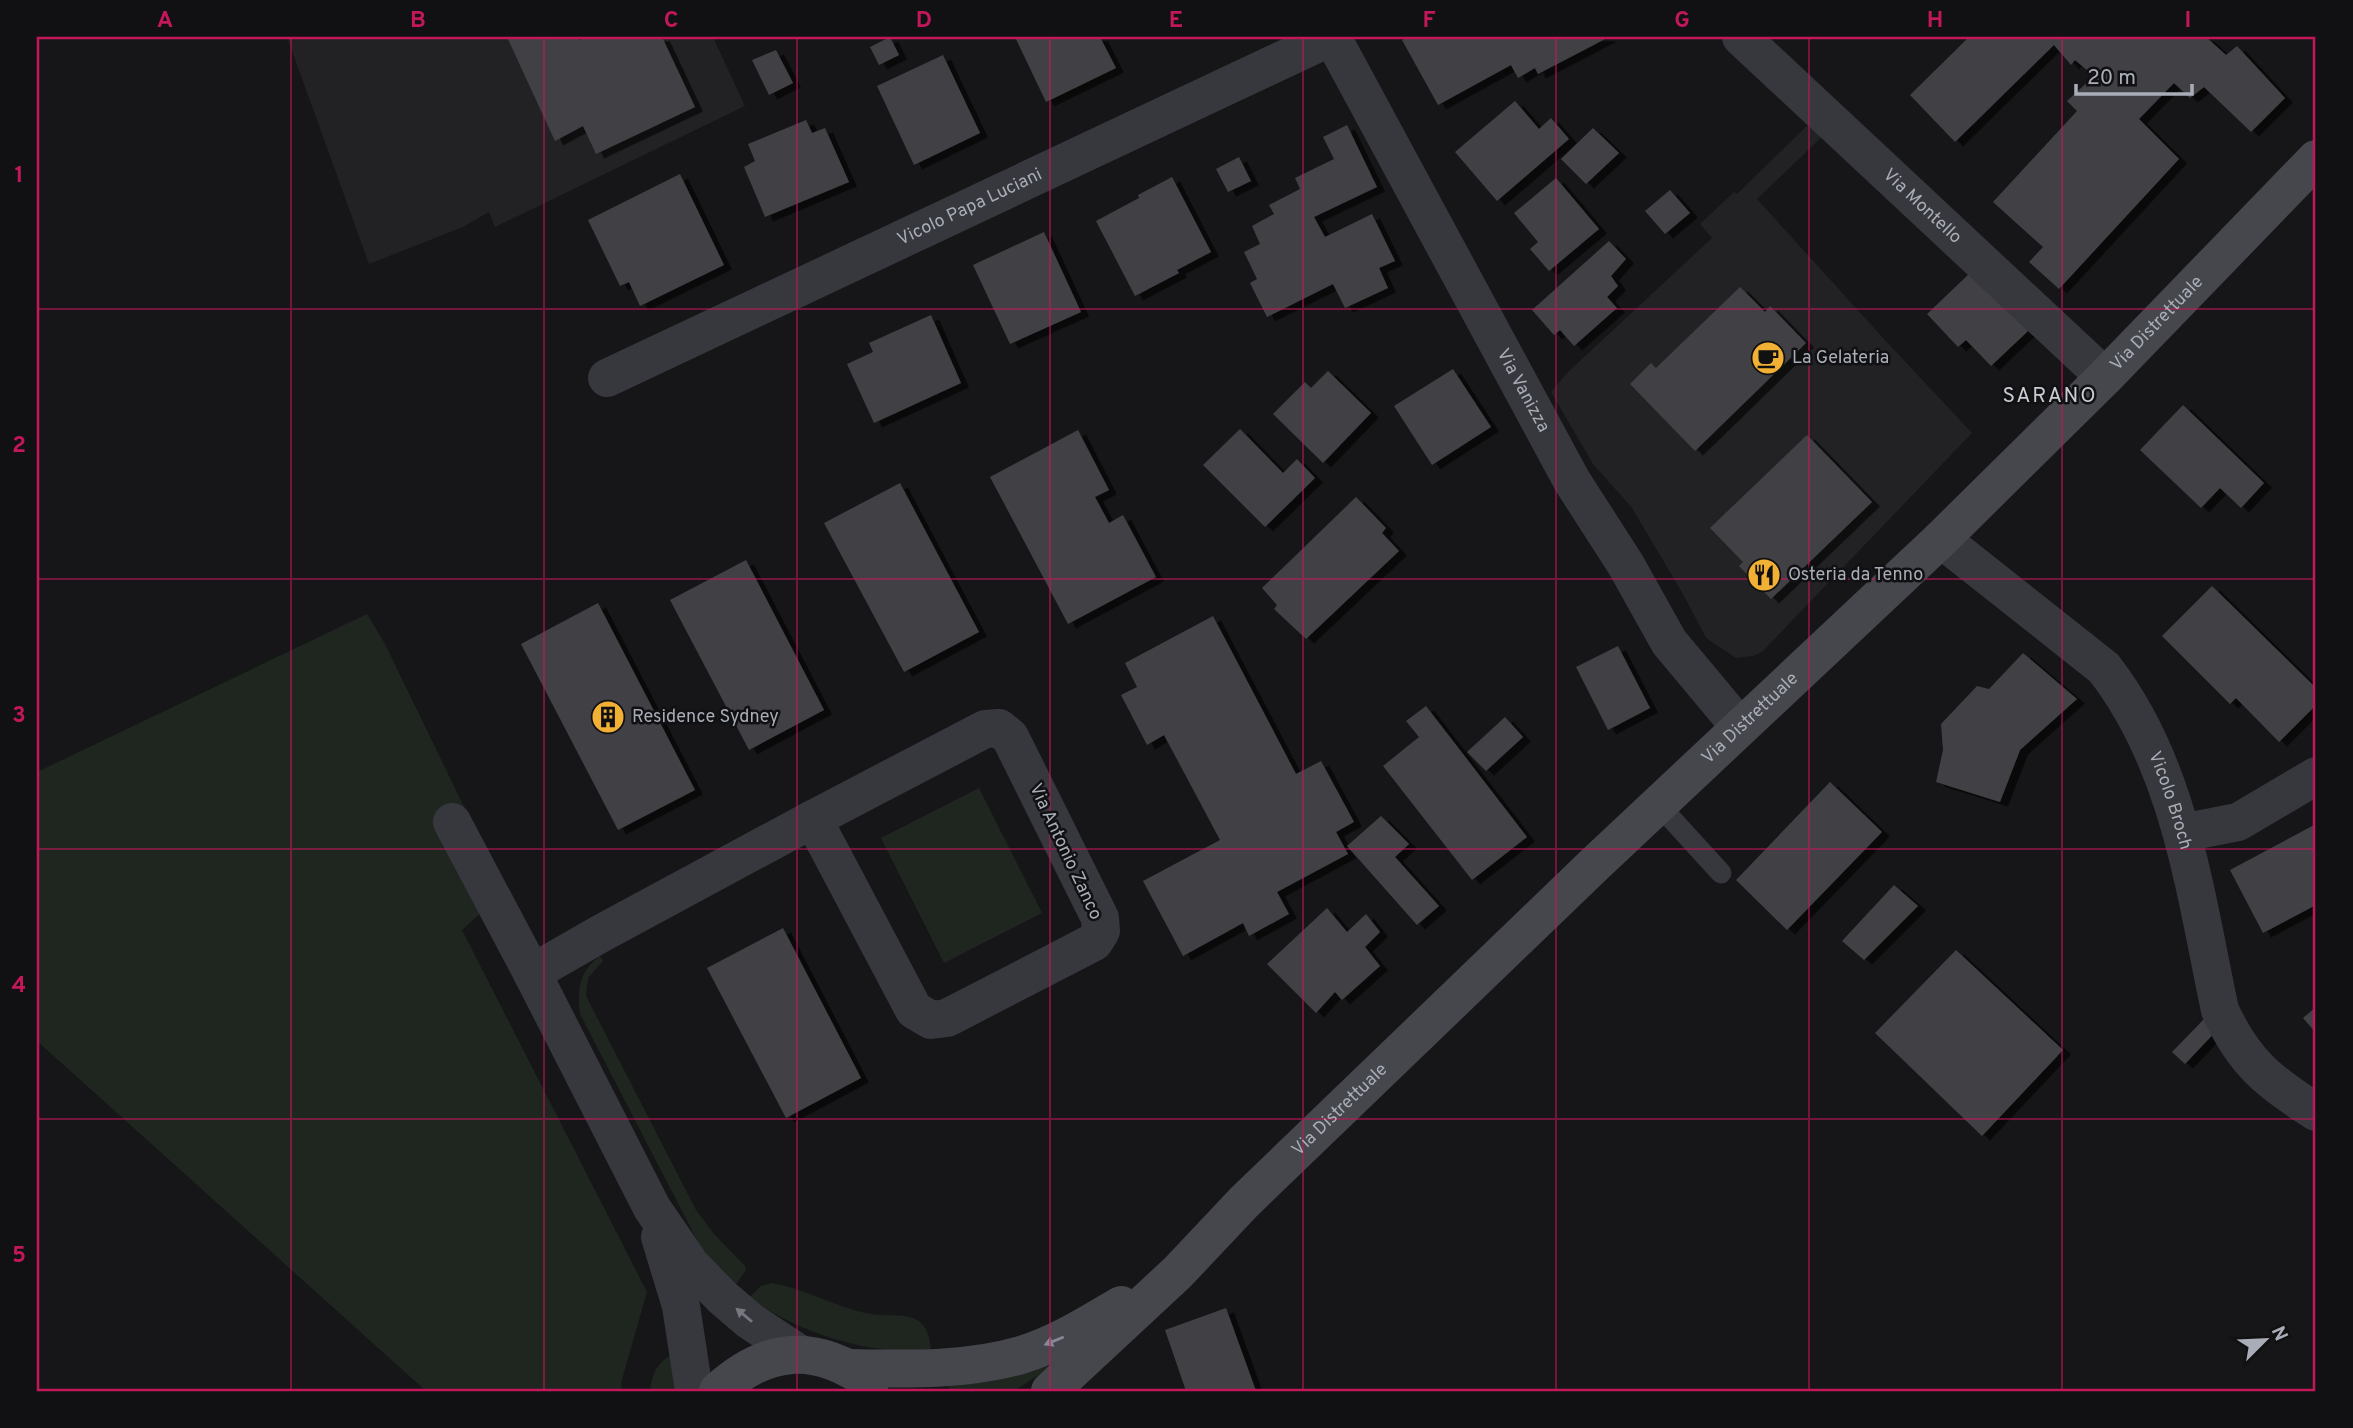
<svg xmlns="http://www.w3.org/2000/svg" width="2353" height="1428" font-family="Overpass,sans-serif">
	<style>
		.built { fill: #222225 }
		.green { fill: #1e261f }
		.building { fill: #404145; filter: url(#shadow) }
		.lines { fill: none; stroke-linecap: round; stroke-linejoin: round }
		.service { stroke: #37383d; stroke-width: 21 }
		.minor { stroke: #37383d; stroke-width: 38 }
		.tertiary { stroke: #37383d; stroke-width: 38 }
		.secondary { stroke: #45474d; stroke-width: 38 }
		.oneway { fill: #757881 }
		.oneway2 { fill: #858993 }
		.grid { fill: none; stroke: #c2185b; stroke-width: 2; stroke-opacity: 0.55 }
		.labels { text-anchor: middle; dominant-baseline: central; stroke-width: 5; stroke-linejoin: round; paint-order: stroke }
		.street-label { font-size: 18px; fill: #a8adb8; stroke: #111113 }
		.poi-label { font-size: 18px; fill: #a8adb8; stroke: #111113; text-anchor: start }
		.quarter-label { font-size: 21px; letter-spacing: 2px; fill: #c9ccd4; stroke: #111113 }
		.neatline { fill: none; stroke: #c2185b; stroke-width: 2.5 }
		.grid-label { font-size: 23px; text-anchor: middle; font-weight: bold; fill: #c2185b }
	</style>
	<defs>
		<filter id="shadow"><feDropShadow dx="8" dy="4.5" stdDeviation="0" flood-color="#0009"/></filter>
	</defs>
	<rect width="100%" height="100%" fill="#161618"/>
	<!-- built -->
	<path class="built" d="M 287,37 L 713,37 L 745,106 L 495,227 L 489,212 L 463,227 L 369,264 Z
		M 1814,119 L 1827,132 L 1757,199 L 1884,339 L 1972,433 L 1762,652 L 1753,656 L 1736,658 L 1706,638 L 1683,594 L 1632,508 L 1593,464 L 1551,392 L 1567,373 L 1712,238 L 1700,224 L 1734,192 L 1737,194 Z"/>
	<!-- green -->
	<path class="green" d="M 367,614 L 384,642 L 505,891 L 462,930 L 647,1292 L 621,1383 L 622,1391 L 426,1391 L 37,1041 L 37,772 Z
		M 979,788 L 1042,913 L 944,963 L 881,838 Z
		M 600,956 L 603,961 L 588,978 L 586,996 L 696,1210 L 714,1234 L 745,1266 L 746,1270 L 734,1287 L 714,1265 L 697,1240 L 580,1014 C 577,990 579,971 600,956 Z
		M 771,1283 C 805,1288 836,1308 871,1314 C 886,1317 908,1312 920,1322 C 929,1330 930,1341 931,1352 C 868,1354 801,1334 749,1298 L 761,1286 Z
		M 673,1354 L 678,1391 L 650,1391 C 652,1374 657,1362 673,1354 Z
		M 1060,1361 L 1014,1391 L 950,1391 L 948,1385 L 982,1383 Z"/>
	<!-- building -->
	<path class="building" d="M 507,37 L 578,37 L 579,40 L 586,37 L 662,37 L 695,107 L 596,154 L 583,126 L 555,141 Z
		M 890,37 L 899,55 L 879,65 L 870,47 Z
		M 1015,37 L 1100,37 L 1116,68 L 1046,102 Z
		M 1408,37 L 1609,37 L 1538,74 L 1535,68 L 1518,78 L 1511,65 L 1438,105 L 1402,40 Z
		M 1969,37 L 2206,37 L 2226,55 L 2237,46 L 2285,98 L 2251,132 L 2204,87 L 2190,98 L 2174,83 L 2139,119 L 2179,159 L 2059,289 L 2029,262 L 2043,247 L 1993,202 L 2077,111 L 2067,101 L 2094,76 L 2075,60 L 2071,65 L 2054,45 L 1955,142 L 1910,95 Z
		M 776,50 L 793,83 L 769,95 L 752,60 Z
		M 943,55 L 980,133 L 914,165 L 877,86 Z
		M 1515,101 L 1539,129 L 1551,118 L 1569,139 L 1497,201 L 1455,152 Z
		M 806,120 L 812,133 L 825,128 L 849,182 L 765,217 L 744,167 L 755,161 L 748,144 Z
		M 1347,125 L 1377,187 L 1314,217 L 1325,237 L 1372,214 L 1395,261 L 1379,268 L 1388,288 L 1345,308 L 1333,284 L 1267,317 L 1250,283 L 1257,279 L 1244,252 L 1260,244 L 1252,226 L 1274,214 L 1269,205 L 1300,189 L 1295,178 L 1334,159 L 1323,137 Z
		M 1593,128 L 1619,153 L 1586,184 L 1561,159 Z
		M 1239,157 L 1251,181 L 1228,192 L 1216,169 Z
		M 680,174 L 724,265 L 640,306 L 629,282 L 620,286 L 588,220 Z
		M 1172,177 L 1211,252 L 1177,270 L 1179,273 L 1135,296 L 1096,221 L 1139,198 L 1138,195 Z
		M 1556,178 L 1599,229 L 1549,271 L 1530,249 L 1538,242 L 1514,213 Z
		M 1670,190 L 1690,213 L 1665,234 L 1645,211 Z
		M 1044,232 L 1081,312 L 1010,344 L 973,265 Z
		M 1609,241 L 1626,259 L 1611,276 L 1618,286 L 1607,297 L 1617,308 L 1574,346 L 1560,330 L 1554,335 L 1532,310 Z
		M 1971,272 L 2028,331 L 1991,366 L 1966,340 L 1958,347 L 1927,314 Z
		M 1740,287 L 1765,312 L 1770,306 L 1806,343 L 1695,451 L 1630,384 L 1651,363 L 1656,368 Z
		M 931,315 L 961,383 L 874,423 L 847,364 L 873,352 L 869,343 Z
		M 1453,369 L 1491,427 L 1432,465 L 1394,406 Z
		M 1328,371 L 1371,413 L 1323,463 L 1273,414 L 1305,382 L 1311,388 Z
		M 2183,405 L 2264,483 L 2241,508 L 2220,488 L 2201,508 L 2140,450 Z
		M 1240,429 L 1283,473 L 1297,459 L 1315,478 L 1265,527 L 1203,465 Z
		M 1078,430 L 1109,490 L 1095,497 L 1109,523 L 1123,515 L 1156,577 L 1068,624 L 990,477 Z
		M 1807,435 L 1872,502 L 1771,599 L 1739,566 L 1743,562 L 1710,528 Z
		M 900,483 L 979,632 L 904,672 L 824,523 Z
		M 1356,497 L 1386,528 L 1382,533 L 1399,551 L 1306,639 L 1274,609 L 1277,605 L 1262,588 Z
		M 746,560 L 824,710 L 749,750 L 670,600 Z
		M 2212,586 L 2316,688 L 2316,705 L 2279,742 L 2236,698 L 2230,704 L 2162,636 Z
		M 598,603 L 695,790 L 618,830 L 521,644 Z
		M 1213,616 L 1296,774 L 1321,761 L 1354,822 L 1336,832 L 1348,854 L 1277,892 L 1289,914 L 1249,936 L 1243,923 L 1183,956 L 1143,881 L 1220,840 L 1164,735 L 1147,745 L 1121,695 L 1137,687 L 1125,663 Z
		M 1618,646 L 1650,708 L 1608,730 L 1576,667 Z
		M 2023,653 L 2077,699 L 2020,750 L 2000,802 L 1936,782 L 1943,750 L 1941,724 L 1977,686 L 1989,689 Z
		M 1426,706 L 1527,837 L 1472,880 L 1383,766 L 1419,737 L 1406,721 Z
		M 1505,717 L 1523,737 L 1486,771 L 1467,752 Z
		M 1830,782 L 1882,832 L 1787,930 L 1736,880 Z
		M 1381,816 L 1409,844 L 1395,857 L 1439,906 L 1417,925 L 1347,846 Z
		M 2316,824 L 2316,905 L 2263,933 L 2230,870 Z
		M 1894,885 L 1918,906 L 1864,960 L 1842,941 Z
		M 1327,908 L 1347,932 L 1366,914 L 1380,932 L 1365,947 L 1380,966 L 1342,1000 L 1335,992 L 1316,1013 L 1267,964 Z
		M 783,928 L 861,1078 L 786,1118 L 707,968 Z
		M 1956,950 L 2063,1050 L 1982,1136 L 1875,1033 Z
		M 2316,1007 L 2316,1033 L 2303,1018 Z
		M 2208,1015 L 2220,1027 L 2185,1064 L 2172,1052 Z
		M 1226,1308 L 1256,1391 L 1186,1391 L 1165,1330 Z"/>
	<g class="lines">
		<!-- service -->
		<path class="service" d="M 1658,804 L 1721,873"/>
		<!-- minor -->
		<g class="minor">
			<path id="s1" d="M 1741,37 L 2105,377"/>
			<path id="s2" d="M 607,378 L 1331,37"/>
			<path id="s3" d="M 1941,539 L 2104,668 C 2180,766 2195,893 2220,1010 C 2244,1063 2269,1082 2316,1112"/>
			<path d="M 999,728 L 1010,737 L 1100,918 L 1101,931 L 1094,942 L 947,1018 L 931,1020 L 914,1010 L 813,819 L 985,729 Z"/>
			<path d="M 452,822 L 532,973"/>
			<path d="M 2182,833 L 2238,822 L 2316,776"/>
			<path d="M 660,1237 L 681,1306 L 694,1391"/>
			<path d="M 800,1354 L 750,1321 L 722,1297 L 691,1265 L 652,1208 L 532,973 L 600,934 L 813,819"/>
		</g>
		<!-- tertiary -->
		<path class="tertiary" id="s4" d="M 1332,37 L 1572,481 L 1626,565 L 1669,642 L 1740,727"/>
		<!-- secondary -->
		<g class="secondary">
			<path d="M 851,1368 C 907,1369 966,1371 1021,1355 C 1057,1344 1089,1324 1121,1305"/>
			<path d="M 718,1391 C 767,1346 816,1343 870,1382"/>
			<path id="s5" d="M 1050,1391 L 1178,1272 L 1244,1202 L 1595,864 L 1941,539 L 2105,377 L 2316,159"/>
		</g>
	</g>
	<!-- one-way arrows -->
	<defs><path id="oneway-solid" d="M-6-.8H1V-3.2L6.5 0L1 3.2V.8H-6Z" transform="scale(1.75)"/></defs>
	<use class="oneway" href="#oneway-solid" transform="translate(744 1315) rotate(-140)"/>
	<use class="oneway2" href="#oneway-solid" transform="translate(1054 1341) rotate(158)"/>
	<!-- grid -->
	<path class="grid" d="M 291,37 L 291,1391M 544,37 L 544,1391M 797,37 L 797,1391M 1050,37 L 1050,1391M 1303,37 L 1303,1391M 1556,37 L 1556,1391M 1809,37 L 1809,1391M 2062,37 L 2062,1391M 37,309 L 2316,309M 37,579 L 2316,579M 37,849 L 2316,849M 37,1119 L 2316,1119"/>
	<!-- icons -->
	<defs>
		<symbol id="cafe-disc" viewBox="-11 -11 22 22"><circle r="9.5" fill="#f2b134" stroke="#111113"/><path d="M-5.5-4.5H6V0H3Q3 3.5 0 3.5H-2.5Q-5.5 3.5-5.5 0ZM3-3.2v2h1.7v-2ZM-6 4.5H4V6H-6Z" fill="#111"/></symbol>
		<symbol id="restaurant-disc" viewBox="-11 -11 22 22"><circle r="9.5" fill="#f2b134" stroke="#111113"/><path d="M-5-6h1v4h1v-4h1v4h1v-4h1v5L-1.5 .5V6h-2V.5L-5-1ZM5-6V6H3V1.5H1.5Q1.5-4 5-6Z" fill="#111"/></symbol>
		<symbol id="building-disc" viewBox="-11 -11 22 22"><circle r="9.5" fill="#f2b134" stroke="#111113"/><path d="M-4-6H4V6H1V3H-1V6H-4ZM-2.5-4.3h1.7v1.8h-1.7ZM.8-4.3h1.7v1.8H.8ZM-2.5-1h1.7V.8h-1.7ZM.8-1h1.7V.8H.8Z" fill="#111"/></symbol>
	</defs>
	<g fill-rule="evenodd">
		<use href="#cafe-disc" x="1749" y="339" width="38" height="38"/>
		<use href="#restaurant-disc" x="1745" y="556" width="38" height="38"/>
		<use href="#building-disc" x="589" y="698" width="38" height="38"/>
	</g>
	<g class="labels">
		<!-- street labels -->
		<g class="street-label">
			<text stroke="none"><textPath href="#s1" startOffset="248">Via Montello</textPath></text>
			<text stroke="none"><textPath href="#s2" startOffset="401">Vicolo Papa Luciani</textPath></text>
			<text stroke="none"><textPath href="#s5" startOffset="1538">Via Distrettuale</textPath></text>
			<text stroke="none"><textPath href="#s4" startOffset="402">Via Vanizza</textPath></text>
			<text stroke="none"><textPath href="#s5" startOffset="971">Via Distrettuale</textPath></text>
			<text stroke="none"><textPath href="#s3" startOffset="357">Vicolo Broch</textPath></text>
			<text transform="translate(1065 852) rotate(65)">Via Antonio Zanco</text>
			<text stroke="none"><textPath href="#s5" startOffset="404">Via Distrettuale</textPath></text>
		</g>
		<!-- poi labels -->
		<g class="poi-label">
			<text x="1792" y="358">La Gelateria</text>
			<text x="1788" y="575">Osteria da Tenno</text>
			<text x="632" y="717">Residence Sydney</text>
		</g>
		<!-- quarter labels -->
		<g class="quarter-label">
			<text x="2050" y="396">SARANO</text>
		</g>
	</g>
	<!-- border -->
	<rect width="2353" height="1428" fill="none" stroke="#111113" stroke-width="77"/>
	<!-- north arrow -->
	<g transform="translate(2265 1340) rotate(66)" stroke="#111113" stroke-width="5" paint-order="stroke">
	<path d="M0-5L12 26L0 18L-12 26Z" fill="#a8adb8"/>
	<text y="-10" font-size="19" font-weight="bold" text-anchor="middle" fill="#a8adb8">N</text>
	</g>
	<!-- scale -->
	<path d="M2076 84v10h116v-10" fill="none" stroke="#a8adb8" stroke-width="3.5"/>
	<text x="2087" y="84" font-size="21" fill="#a8adb8" stroke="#111113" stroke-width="5" paint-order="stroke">20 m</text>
	<rect x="38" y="38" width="2276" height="1352" class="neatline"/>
	<g class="grid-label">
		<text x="165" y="27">A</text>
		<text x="418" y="27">B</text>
		<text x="671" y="27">C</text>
		<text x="924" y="27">D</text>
		<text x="1176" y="27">E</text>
		<text x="1429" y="27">F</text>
		<text x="1682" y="27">G</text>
		<text x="1935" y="27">H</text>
		<text x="2188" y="27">I</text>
		<text x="19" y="182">1</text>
		<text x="19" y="452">2</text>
		<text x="19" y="722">3</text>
		<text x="19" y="992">4</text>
		<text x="19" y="1262">5</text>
	</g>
</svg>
